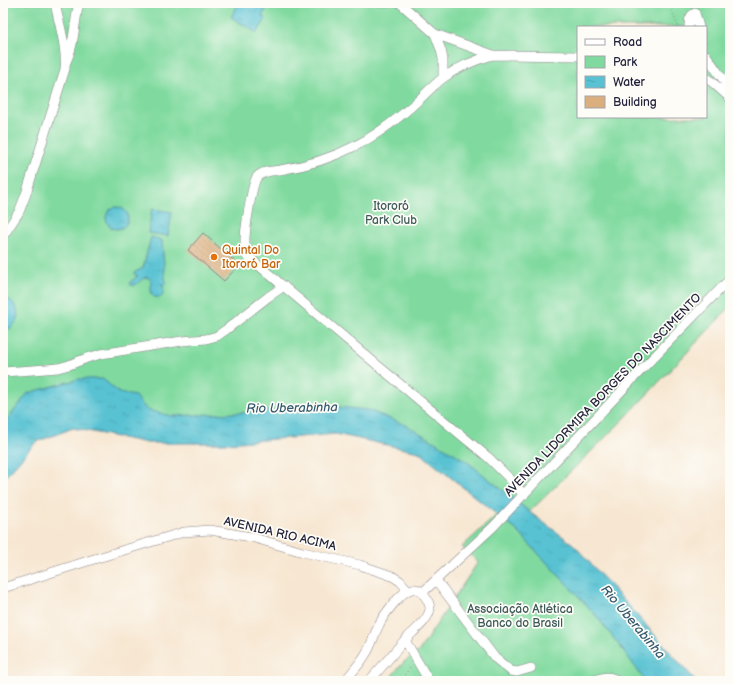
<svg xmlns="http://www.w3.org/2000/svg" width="733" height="684" font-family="'Balsamiq Sans',sans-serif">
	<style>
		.park { fill: #80da9f; stroke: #517e6d; fill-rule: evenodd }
		.water { fill: url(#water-ripples); stroke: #3d7287 }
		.building { fill: url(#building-back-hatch) }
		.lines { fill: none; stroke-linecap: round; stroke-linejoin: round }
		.minor-casing { stroke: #8c8486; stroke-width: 10 }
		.path { stroke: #8c8486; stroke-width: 1; stroke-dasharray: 1 3; stroke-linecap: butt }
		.minor { stroke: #fff; stroke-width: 9 }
		.food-dot { fill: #e8710a; stroke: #fdfcf7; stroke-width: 1.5 }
		.labels { text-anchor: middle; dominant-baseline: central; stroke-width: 3.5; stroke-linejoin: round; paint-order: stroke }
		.park-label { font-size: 12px; fill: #3e5959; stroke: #fdfcf7 }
		.food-label { font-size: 12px; fill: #c56008; stroke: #fdfcf7; text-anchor: start }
		.street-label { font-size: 12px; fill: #22223b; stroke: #fdfcf7 }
		.water-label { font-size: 13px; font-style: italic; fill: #355a70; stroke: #fdfcf7 }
	</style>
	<defs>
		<pattern id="water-ripples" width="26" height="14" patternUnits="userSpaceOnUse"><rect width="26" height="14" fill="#58c2d3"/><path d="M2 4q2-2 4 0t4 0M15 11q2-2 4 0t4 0" fill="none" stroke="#4ca6b6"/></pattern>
		<pattern id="building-back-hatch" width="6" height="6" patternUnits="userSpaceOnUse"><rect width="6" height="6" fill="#dbae7d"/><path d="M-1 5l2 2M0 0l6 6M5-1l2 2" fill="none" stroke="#bc956d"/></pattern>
	</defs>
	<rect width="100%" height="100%" fill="#fdfcf7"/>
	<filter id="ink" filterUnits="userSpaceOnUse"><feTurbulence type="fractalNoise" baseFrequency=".025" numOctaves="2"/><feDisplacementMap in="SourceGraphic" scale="8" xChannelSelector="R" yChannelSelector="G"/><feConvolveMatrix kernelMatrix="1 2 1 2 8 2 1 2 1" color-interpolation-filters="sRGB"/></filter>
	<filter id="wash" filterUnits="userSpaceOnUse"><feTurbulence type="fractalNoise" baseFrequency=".012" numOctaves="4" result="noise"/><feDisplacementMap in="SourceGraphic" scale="16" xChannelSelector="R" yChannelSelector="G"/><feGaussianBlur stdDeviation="0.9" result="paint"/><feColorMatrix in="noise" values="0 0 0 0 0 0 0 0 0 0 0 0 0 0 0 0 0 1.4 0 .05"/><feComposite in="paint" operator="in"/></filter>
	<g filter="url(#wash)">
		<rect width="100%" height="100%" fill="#f7e7d2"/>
		<!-- park -->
		<path class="park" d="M 3,3 L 730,3 L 730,307 L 621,422 L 517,524 L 663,681 L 387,681 L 404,662 L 419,651 L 478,562 L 462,547 L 501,511 L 419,439 L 103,416 L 3,445 ZM 578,27 L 706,27 L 706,117 L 578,117 Z"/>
		<!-- water -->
		<path class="water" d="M 239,3 L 270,3 L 262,16 L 266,19 L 257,33 L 231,17 Z
			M106 218a11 11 0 1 1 22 0a11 11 0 1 1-22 0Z
			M 152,209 L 172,212 L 168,236 L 148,233 Z
			M 151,237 L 162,240 L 165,278 L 167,284 L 164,285 L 163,283 L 162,284 C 164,290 165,291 161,297 C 149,299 151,290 151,281 L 148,278 L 146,277 L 135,285 L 133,286 L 130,284 L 130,282 L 138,276 L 137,275 L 135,275 L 134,273 L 143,268 Z
			M 3,297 C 22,302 23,327 3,331 Z
			M 79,379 L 103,379 L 119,393 L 135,396 L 147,410 L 172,416 L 257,412 L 320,405 L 368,410 L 408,426 L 465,460 L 536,517 L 573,544 L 696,681 L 645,681 L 626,654 L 593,612 L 522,536 L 516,530 L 419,452 L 336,434 L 227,443 L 147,443 L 73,428 L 36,442 L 3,479 L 3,425 L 28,393 Z"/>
		<g id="blocks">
			<!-- building -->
			<path class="building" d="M 203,233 L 239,265 L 224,281 L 188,250 Z"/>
		</g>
	</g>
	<g filter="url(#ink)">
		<use href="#blocks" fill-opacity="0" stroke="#8c8486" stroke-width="1"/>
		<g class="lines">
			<defs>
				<path id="minor" d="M 400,3 L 435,34 L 493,55 L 578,56
					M 689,27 C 689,21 689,16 695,13 L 699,27
					M 435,34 L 441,50 L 443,59 L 443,78
					M 493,55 C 475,60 458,67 443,78 C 432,86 423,97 412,106 C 396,120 373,137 355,146 C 330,159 306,166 280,170 C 272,171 262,171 257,177 C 252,183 245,230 245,240 C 245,245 245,250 246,255 C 327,322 407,391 489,458 L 511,480 L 524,495
					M 706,55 L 719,74 L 730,88
					M 66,62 C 75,44 74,22 79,3
					M 706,78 L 712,82 L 730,98
					M 3,236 L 19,212 L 26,194 L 65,69 C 67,47 59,24 55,3
					M 3,372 L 33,370 L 58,368 L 69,365 L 87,358 L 101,354 L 182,341 L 206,339 L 217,336 L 227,329 L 268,297 L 284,286
					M 436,580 L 495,658 L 511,671 L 517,672 L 531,668
					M 3,588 L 91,560 L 184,532 L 210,530 L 251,537 L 303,552 L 360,565 L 392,576 L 400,581 L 408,590
					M 423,592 L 493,527 L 645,366 L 730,279
					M 405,640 L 429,681
					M 345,681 C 352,672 361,663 367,652 C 372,644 374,635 378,627 C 382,617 401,591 412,589 C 417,588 421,591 424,595 C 427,599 430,604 430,609 C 428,622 411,633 403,642 C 392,655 381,668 369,681
					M 593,681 C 602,677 610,675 618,681"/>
			</defs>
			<!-- minor casing -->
			<use href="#minor" class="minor-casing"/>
			<!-- path -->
			<path class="path" d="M 669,3 L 678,27
				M 399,681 L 412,666"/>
			<!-- minor -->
			<use href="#minor" class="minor"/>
		</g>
	</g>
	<!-- markers -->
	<circle class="food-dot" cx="214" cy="257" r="4"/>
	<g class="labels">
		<!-- park labels -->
		<g class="park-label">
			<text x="391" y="206">Itororó<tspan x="391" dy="14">Park Club</tspan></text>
			<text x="520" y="609">Associação Atlética<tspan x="520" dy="14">Banco do Brasil</tspan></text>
		</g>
		<!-- food labels -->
		<g class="food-label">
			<text x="222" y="250">Quintal Do<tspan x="222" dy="14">Itororó Bar</tspan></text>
		</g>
		<!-- street labels -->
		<g class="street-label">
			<text transform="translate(603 395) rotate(-46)">AVENIDA LIDORMIRA BORGES DO NASCIMENTO</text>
			<text transform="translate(280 534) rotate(13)">AVENIDA RIO ACIMA</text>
		</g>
		<!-- water labels -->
		<g class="water-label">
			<text transform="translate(292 408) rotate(-1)">Rio Uberabinha</text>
			<text transform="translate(633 622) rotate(50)">Rio Uberabinha</text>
		</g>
	</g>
	<!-- margin -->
	<rect width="733" height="684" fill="none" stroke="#fdfcf7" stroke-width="16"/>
	<!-- legend -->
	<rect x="577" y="26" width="130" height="92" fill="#fdfcf7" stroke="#a5a5ac"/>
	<rect x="585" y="39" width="20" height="6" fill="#ffffff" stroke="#a5a5ac"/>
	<text x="613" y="46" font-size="12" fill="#22223b">Road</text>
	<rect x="585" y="56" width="20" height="12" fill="#80da9f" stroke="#a5a5ac"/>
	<text x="613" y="66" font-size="12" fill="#22223b">Park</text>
	<rect x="585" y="76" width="20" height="12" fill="url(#water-ripples)" stroke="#a5a5ac"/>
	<text x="613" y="86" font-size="12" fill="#22223b">Water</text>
	<rect x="585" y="96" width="20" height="12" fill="#dbae7d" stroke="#a5a5ac"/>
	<text x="613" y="106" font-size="12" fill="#22223b">Building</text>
</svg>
